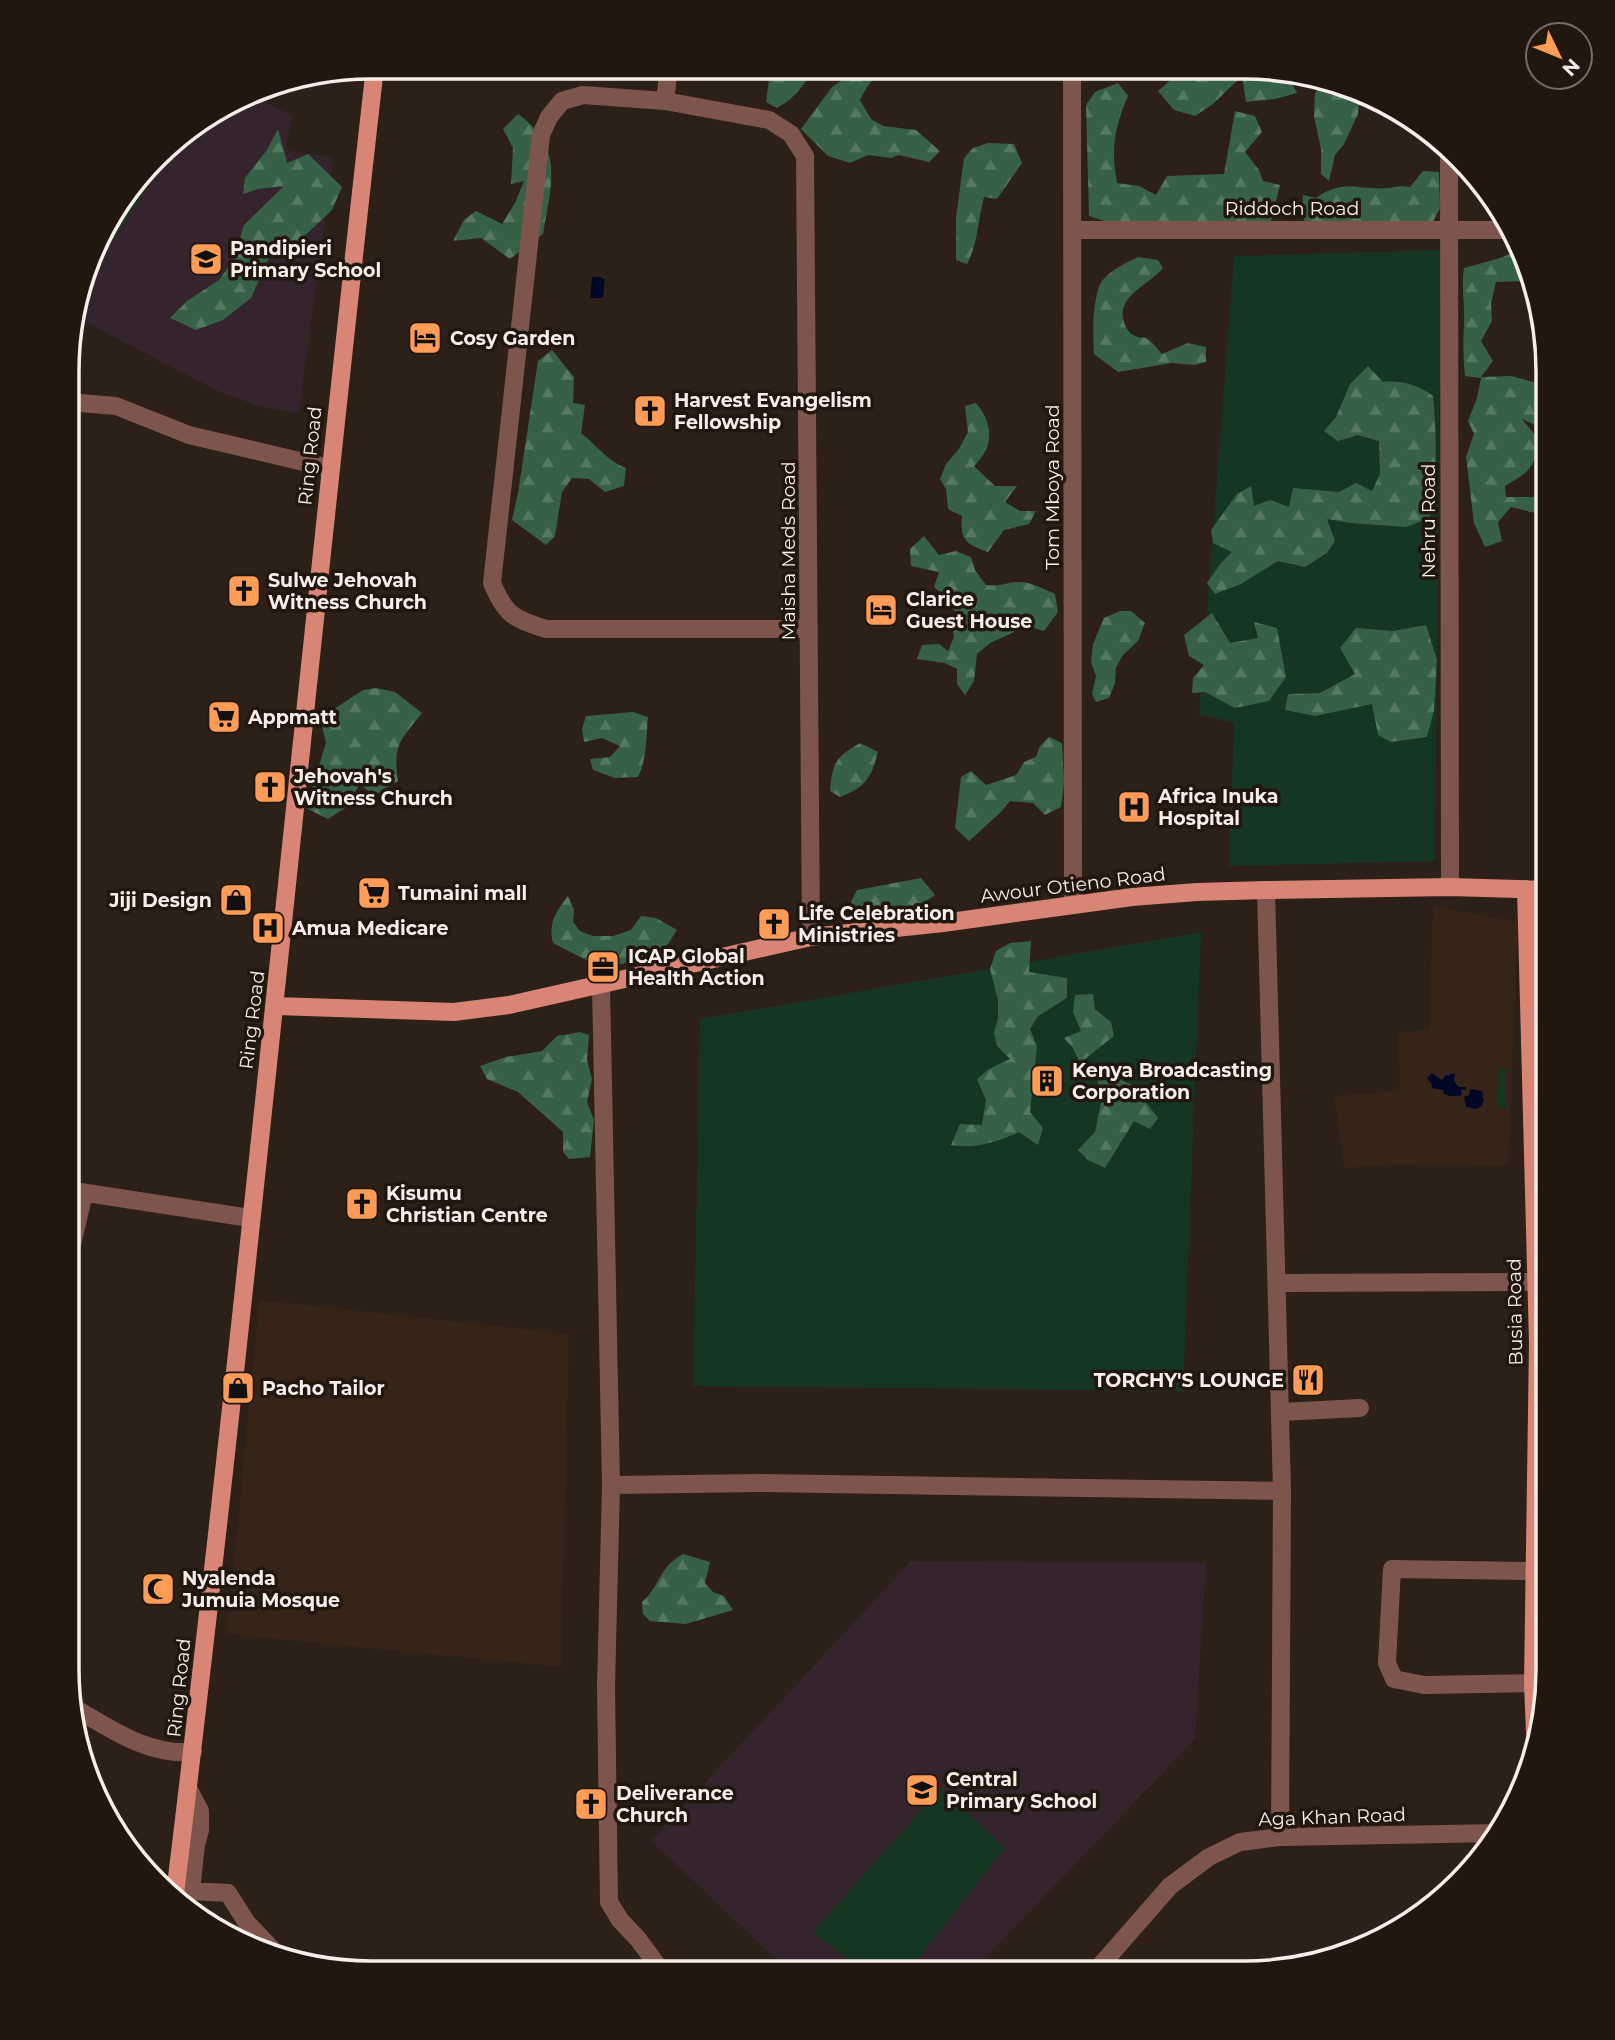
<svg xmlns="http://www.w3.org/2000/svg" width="1615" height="2040" font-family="Montserrat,sans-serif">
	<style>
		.built { fill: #362418 }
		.education { fill: #35242d }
		.grass { fill: #153722 }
		.forest { fill: url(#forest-firs) }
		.water { fill: url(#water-ripples) }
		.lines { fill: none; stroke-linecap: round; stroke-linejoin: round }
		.minor { stroke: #7e554d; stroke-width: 18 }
		.major { stroke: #d98576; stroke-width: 18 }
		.labels { text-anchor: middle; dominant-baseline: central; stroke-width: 7; stroke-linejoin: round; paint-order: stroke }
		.street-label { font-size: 19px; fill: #f7eee9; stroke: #22170f }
		.poi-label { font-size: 19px; font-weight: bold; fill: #f7eee9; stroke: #22170f; text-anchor: start }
		.rim { fill: none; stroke: #f7eee9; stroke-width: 3.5 }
	</style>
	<defs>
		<pattern id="forest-firs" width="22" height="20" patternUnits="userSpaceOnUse" patternTransform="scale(1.75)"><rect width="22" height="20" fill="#376146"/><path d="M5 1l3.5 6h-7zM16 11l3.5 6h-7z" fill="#557861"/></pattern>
		<pattern id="water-ripples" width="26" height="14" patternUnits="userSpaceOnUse" patternTransform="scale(1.75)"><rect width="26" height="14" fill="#000826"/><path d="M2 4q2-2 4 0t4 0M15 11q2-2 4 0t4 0" fill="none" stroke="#262c46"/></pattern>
	</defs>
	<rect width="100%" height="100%" fill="#2c2018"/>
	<!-- built -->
	<path class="built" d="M 1433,906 L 1518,922 L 1508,1166 L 1400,1164 L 1344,1168 L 1334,1096 L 1400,1091 L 1398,1032 L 1429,1030 Z
		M 259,1300 L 569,1334 L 561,1667 L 227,1634 Z"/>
	<!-- education -->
	<path class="education" d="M 251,95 L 293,116 L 285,150 L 333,158 L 299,414 L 255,405 L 220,392 L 74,316 L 107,219 L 170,142 Z
		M 911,1561 L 1206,1563 L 1195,1739 L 971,1973 L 791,1973 L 651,1841 Z"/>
	<!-- grass -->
	<path class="grass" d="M 181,135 L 89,278 L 87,277 L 107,219 L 170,142 Z
		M 1441,250 L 1435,861 L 1229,866 L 1234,723 L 1199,714 L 1234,256 Z
		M 1201,932 L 1183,1391 L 693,1386 L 700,1019 Z
		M 1499,1068 L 1506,1070 L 1506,1108 L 1497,1108 Z
		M 941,1788 L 1005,1848 L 907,1973 L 866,1973 L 813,1932 Z"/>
	<!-- forest -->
	<path class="forest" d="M 776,68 L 814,68 C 804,85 795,98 777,108 L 766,102 L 769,80 Z
		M 860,68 L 906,68 C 898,73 891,70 883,73 C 871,78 865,90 860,100 L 871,119 L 883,126 L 916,130 L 940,151 L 929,162 L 899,155 L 891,158 L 868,155 L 850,163 L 828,156 L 801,129 L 832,87 Z
		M 1178,69 L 1285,69 L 1297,93 L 1275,99 L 1246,102 L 1242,76 L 1213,104 L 1195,116 L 1174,110 L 1158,91 L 1181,71 Z
		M 1118,83 L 1128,96 C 1114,128 1111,149 1117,183 L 1139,186 L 1156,195 L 1167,176 L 1224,174 L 1235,111 L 1255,116 L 1262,132 L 1245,152 L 1259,170 L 1263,181 L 1280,185 L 1271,221 L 1113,224 L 1089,216 L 1086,105 L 1095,92 Z
		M 1322,83 L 1360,98 L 1358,114 L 1344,144 L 1335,155 L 1329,181 L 1321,174 L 1321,149 L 1314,116 L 1315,93 Z
		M 518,114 C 565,148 551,185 543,234 L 510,259 L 481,238 L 453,241 L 464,220 L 476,211 L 502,224 L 515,203 L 524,181 L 511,184 L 513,148 L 503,129 Z
		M 278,129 L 287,163 L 308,154 L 342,187 L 332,210 L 296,244 L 274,247 L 251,298 L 223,320 L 196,330 L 170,318 L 187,301 L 219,280 L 234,259 L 244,225 L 284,186 L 258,189 L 243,194 L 245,178 L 267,150 Z
		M 988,143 L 1014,144 L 1022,163 L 997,199 L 984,197 C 978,219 978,244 967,264 L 956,260 L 956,218 L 964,158 L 973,148 Z
		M 1423,171 L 1439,172 L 1440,208 L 1433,222 L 1305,223 L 1302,212 L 1303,195 L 1316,198 C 1344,178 1358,191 1388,188 C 1397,187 1401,185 1410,187 Z
		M 1521,250 L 1534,281 L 1496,282 L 1491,303 L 1492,321 L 1481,341 L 1493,361 L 1481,377 L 1511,376 L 1548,386 L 1548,431 L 1522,419 L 1539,440 C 1535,468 1529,472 1505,486 L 1506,497 L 1548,497 L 1548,516 L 1511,507 L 1498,522 L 1502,541 L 1485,547 L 1474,523 L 1466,457 L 1474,434 L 1468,421 L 1477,398 L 1481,378 L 1465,376 C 1463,358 1463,342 1464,324 C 1465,305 1461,287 1464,268 L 1497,259 Z
		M 1138,257 L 1158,260 L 1163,268 C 1150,284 1119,295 1123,318 C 1124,325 1128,333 1135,336 C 1138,338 1143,337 1146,338 C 1152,341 1157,349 1162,354 L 1188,343 L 1206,347 L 1206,362 L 1194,365 L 1172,363 L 1118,372 L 1094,354 C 1093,333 1092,307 1099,287 C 1104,273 1125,263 1138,257 Z
		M 552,350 L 574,377 L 573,403 L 585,405 L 581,433 C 598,446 607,461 626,468 L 624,486 L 605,492 L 589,479 L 572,478 L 562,492 L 555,536 L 546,545 L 512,520 L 518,493 L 538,361 Z
		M 1368,366 L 1383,382 C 1402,380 1418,385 1433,396 C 1437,438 1437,477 1430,518 L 1406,527 L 1350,523 L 1327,519 L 1335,541 L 1327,553 L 1305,567 L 1278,561 L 1241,584 L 1215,594 L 1207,583 L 1221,563 L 1232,552 L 1213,543 L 1211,530 L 1237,494 L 1251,486 L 1254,506 L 1270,500 L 1289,507 L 1293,488 L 1339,492 L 1356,483 L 1372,491 L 1380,474 L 1379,441 L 1358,435 L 1338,441 L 1324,431 L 1336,417 L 1350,384 Z
		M 976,403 C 994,424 994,447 974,466 L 995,486 L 1017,486 L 1005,502 L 1020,511 L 1036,511 L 1029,524 L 1004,530 L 988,552 C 966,544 960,541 962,516 L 948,509 L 946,489 L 940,479 L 946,464 L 959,449 L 968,432 L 965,406 Z
		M 924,536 L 939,555 L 956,551 L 971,557 L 975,570 L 986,585 C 1001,587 1009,581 1021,582 C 1033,583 1044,589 1055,594 L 1058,612 L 1044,631 L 1027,626 L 990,643 L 977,654 L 974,681 L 965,695 L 957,684 L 957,669 L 945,663 L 917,659 L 922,645 L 939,644 L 948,651 L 954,637 L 951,624 L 955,612 L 951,602 L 934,587 L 939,572 L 911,566 L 910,549 Z
		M 1120,611 L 1131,611 L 1145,623 L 1138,641 L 1122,656 L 1116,668 L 1115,683 L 1109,698 L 1096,702 L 1092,694 L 1096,676 L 1091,662 L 1093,644 L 1104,618 Z
		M 1212,613 L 1230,643 L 1258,638 L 1254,622 L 1277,628 L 1286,677 L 1269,701 L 1235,708 L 1205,692 L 1192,693 L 1193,678 L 1204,665 L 1189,656 L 1184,635 Z
		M 1426,625 L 1437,660 L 1434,710 L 1427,737 L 1391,742 L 1378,735 L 1372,704 L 1315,716 L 1285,710 L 1288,694 L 1320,693 L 1355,674 L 1340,648 L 1356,628 L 1393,631 Z
		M 376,688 L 395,692 L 422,713 C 400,741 393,744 398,781 L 374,796 L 360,784 L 345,808 L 328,819 L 306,808 L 326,743 L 320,718 L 363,690 Z
		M 633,712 L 648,717 C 646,737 647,759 638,777 L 615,778 L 593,770 L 590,759 L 610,757 L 620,746 L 602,738 L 584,742 L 582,729 L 586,716 Z
		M 1049,737 L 1062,743 L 1064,783 L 1061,807 L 1045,815 L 1033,803 L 1010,801 L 1001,812 L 969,841 L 955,828 L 961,777 L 971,771 L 986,785 L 1016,775 L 1024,762 L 1036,757 L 1040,746 Z
		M 860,743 L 878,752 C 871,778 866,787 840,797 L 830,791 C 832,764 836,756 860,743 Z
		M 921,878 L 935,895 C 901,920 889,925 850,904 L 857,890 Z
		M 568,896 L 574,910 L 573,922 L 580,931 L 593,936 L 613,936 L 631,930 L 641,916 L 656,918 L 677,930 L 668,944 L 650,958 L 622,964 L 594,964 L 553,943 C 548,924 556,911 568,896 Z
		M 1031,941 L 1029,972 L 1067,978 L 1067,998 L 1038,1016 L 1030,1029 L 1037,1046 L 1030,1112 L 1043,1128 L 1038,1145 L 1019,1132 C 997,1142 975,1149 951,1145 L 960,1124 L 982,1125 L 986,1100 L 977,1079 L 989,1069 L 1010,1059 L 997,1046 L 994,1033 L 998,1018 L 998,1000 L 990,969 L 996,951 L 1010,943 Z
		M 1093,994 L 1095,1009 L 1111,1022 L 1114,1036 L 1080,1063 L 1073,1048 L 1064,1038 L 1081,1031 L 1073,1012 L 1075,995 Z
		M 580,1032 L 589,1035 L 587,1060 L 592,1079 L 587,1102 L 594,1120 L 590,1157 L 569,1159 L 563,1152 L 563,1132 L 518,1092 L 487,1079 L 480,1066 L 506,1057 L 542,1051 L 557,1036 Z
		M 1104,1063 L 1114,1065 L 1117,1078 L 1132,1085 L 1158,1118 L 1150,1129 L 1134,1121 L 1105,1168 L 1088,1160 L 1078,1150 L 1095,1132 L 1101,1102 L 1098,1082 Z
		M 1548,1083 L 1548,1126 L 1544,1125 L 1539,1107 Z
		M 683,1554 L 710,1562 L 705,1583 L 713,1592 L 724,1596 L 733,1610 L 686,1624 L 650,1621 L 643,1614 L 642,1602 C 662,1584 657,1569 683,1554 Z"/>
	<!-- water -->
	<path class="water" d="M 592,277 L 605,277 L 603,298 L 590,298 Z
		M 1432,1073 L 1442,1080 L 1445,1076 L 1445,1073 L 1455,1074 L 1454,1081 L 1459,1087 L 1466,1087 L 1466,1090 L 1462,1089 L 1461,1096 L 1450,1096 L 1444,1094 L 1443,1090 L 1432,1088 L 1432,1085 L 1427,1078 Z
		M 1470,1089 L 1482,1091 L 1484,1098 L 1482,1106 L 1476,1109 L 1466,1107 L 1464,1097 L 1469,1095 Z"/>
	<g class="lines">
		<!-- minor -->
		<path class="minor" d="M 1072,69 L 1073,905
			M 665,101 L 669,67
			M 1449,155 L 1450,887
			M 1073,230 L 1512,230
			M 69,404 L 80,403 L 116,406 L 189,435 L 329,468
			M 809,629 L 546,629 C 513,618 506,616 492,583 L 541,135 L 549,117 L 562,101 L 583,95 L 665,101 L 769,120 L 791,134 L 805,156 L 811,937
			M 1266,890 L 1282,1491 L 1280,1837
			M 601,985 L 611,1485 L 606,1686 L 609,1902 L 620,1920 L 638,1939 L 663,1973
			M 67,1190 L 250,1218
			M 67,1266 L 84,1193
			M 1277,1283 L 1535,1282
			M 1281,1412 L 1360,1408
			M 611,1485 L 761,1483 L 1282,1491
			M 1533,1683 L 1424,1685 L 1394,1679 L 1387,1663 L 1392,1569 L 1534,1571
			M 71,1706 C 110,1728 147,1756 193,1752
			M 188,1788 L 200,1811 L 200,1830 L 196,1845 L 191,1891 L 228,1893 L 247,1923 L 271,1948 L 274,1958
			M 1104,1961 L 1119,1973
			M 1094,1973 L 1170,1886 L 1209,1857 L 1240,1842 L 1280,1837 L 1499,1833"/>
		<!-- major -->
		<path class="major" d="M 1526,889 L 1538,1343 L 1533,1683 L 1535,1733
			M 276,1006 L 454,1012 L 509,1005 L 811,937 L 943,923 L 1132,897 L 1197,892 L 1266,890 L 1450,887 L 1548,890
			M 175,1894 C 249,1286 306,675 375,67"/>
	</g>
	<!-- icons -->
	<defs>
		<symbol id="school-square" viewBox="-11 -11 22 22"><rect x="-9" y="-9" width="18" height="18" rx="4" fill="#fd9c56" stroke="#22170f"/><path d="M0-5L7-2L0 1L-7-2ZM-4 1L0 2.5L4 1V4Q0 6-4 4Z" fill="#111"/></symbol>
		<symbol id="hotel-square" viewBox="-11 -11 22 22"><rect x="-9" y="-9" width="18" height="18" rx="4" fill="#fd9c56" stroke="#22170f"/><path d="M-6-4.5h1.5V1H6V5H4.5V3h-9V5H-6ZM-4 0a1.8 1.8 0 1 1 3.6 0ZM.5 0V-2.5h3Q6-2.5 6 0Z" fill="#111"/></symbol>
		<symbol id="church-square" viewBox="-11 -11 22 22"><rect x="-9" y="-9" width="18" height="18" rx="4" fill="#fd9c56" stroke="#22170f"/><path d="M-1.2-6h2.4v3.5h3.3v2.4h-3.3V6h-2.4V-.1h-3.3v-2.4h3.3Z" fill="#111"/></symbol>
		<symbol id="supermarket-square" viewBox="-11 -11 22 22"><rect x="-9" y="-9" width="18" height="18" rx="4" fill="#fd9c56" stroke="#22170f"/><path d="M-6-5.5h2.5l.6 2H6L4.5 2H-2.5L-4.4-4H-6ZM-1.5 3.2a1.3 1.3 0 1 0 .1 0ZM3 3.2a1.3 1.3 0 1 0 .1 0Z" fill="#111"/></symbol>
		<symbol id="hospital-square" viewBox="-11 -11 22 22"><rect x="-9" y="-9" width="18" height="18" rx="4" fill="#fd9c56" stroke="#22170f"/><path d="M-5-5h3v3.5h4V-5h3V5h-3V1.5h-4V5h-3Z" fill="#111"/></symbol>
		<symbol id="shop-square" viewBox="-11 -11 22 22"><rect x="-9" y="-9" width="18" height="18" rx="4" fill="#fd9c56" stroke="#22170f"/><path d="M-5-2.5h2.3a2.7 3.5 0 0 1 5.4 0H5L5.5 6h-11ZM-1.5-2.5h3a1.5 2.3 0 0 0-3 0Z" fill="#111"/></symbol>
		<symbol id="office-square" viewBox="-11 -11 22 22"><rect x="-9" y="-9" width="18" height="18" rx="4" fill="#fd9c56" stroke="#22170f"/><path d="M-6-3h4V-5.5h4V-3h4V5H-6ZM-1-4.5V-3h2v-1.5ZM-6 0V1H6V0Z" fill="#111"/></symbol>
		<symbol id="building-square" viewBox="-11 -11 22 22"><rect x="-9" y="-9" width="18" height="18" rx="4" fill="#fd9c56" stroke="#22170f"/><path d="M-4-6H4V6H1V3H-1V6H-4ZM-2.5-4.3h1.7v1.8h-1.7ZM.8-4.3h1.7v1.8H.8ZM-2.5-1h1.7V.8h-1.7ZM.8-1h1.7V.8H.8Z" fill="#111"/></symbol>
		<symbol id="restaurant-square" viewBox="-11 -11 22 22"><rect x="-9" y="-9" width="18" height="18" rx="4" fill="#fd9c56" stroke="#22170f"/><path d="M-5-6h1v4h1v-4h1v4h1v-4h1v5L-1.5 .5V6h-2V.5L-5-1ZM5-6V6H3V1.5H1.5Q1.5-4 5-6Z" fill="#111"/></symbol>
		<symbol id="mosque-square" viewBox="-11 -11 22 22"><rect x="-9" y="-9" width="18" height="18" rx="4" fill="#fd9c56" stroke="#22170f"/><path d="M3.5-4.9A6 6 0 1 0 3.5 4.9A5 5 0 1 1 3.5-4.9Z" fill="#111"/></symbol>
	</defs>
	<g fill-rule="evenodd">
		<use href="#school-square" x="187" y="240" width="38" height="38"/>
		<use href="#hotel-square" x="406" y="319" width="38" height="38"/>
		<use href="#church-square" x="631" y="392" width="38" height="38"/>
		<use href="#church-square" x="225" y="572" width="38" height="38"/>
		<use href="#hotel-square" x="862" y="591" width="38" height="38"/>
		<use href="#supermarket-square" x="205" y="698" width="38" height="38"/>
		<use href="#church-square" x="251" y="768" width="38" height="38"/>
		<use href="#hospital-square" x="1115" y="788" width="38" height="38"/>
		<use href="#supermarket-square" x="355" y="874" width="38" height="38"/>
		<use href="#shop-square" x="217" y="881" width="38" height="38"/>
		<use href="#church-square" x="755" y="905" width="38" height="38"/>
		<use href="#hospital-square" x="249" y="909" width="38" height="38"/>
		<use href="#office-square" x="584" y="948" width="38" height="38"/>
		<use href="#building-square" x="1028" y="1062" width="38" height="38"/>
		<use href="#church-square" x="343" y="1185" width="38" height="38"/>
		<use href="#restaurant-square" x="1289" y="1361" width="38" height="38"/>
		<use href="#shop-square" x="219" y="1369" width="38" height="38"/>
		<use href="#mosque-square" x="139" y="1570" width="38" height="38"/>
		<use href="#school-square" x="903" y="1771" width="38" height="38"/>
		<use href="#church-square" x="572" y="1785" width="38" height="38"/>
	</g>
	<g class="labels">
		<!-- street labels -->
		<g class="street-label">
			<text x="1292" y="208">Riddoch Road</text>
			<text transform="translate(310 456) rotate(-84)">Ring Road</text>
			<text transform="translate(1052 487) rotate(-90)">Tom Mboya Road</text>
			<text transform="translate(1428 521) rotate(-90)">Nehru Road</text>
			<text transform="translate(788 551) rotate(-90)">Maisha Meds Road</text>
			<text transform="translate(1073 885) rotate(-7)">Awour Otieno Road</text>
			<text transform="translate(252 1020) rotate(-83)">Ring Road</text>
			<text transform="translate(1515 1312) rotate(-91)">Busia Road</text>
			<text transform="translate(179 1688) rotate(-84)">Ring Road</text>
			<text transform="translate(1332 1817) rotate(-2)">Aga Khan Road</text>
		</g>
		<!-- poi labels -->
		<g class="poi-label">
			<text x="230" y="248">Pandipieri<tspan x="230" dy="22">Primary School</tspan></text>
			<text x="450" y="338">Cosy Garden</text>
			<text x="674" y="400">Harvest Evangelism<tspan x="674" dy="22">Fellowship</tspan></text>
			<text x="268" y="580">Sulwe Jehovah<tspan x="268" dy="22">Witness Church</tspan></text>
			<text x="906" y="599">Clarice<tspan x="906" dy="22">Guest House</tspan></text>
			<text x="248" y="717">Appmatt</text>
			<text x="294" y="776">Jehovah's<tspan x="294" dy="22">Witness Church</tspan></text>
			<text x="1158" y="796">Africa Inuka<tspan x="1158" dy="22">Hospital</tspan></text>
			<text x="398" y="893">Tumaini mall</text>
			<text x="212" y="900" text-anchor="end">Jiji Design</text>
			<text x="798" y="913">Life Celebration<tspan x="798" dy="22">Ministries</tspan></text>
			<text x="292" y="928">Amua Medicare</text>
			<text x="628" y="956">ICAP Global<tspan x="628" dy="22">Health Action</tspan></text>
			<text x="1072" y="1070">Kenya Broadcasting<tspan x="1072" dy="22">Corporation</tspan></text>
			<text x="386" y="1193">Kisumu<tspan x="386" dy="22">Christian Centre</tspan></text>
			<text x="1284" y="1380" text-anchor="end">TORCHY'S LOUNGE</text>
			<text x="262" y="1388">Pacho Tailor</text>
			<text x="182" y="1578">Nyalenda<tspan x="182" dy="22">Jumuia Mosque</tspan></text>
			<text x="946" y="1779">Central<tspan x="946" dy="22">Primary School</tspan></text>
			<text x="616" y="1793">Deliverance<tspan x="616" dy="22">Church</tspan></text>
		</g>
	</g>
	<!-- crop -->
	<path d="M0 0H1615V2040H0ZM371 79H1244A292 292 0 0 1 1536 371V1669A292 292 0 0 1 1244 1961H371A292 292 0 0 1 79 1669V371A292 292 0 0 1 371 79Z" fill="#22170f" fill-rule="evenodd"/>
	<path class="rim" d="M371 79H1244A292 292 0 0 1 1536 371V1669A292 292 0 0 1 1244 1961H371A292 292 0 0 1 79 1669V371A292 292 0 0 1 371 79Z"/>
	<!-- north arrow -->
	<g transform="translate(1559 56) rotate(133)"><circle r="33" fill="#22170f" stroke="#776d66" stroke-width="2"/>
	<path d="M0-5L12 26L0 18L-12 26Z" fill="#fd9c56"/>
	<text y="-10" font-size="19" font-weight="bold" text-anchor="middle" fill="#f7eee9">N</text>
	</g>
</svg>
